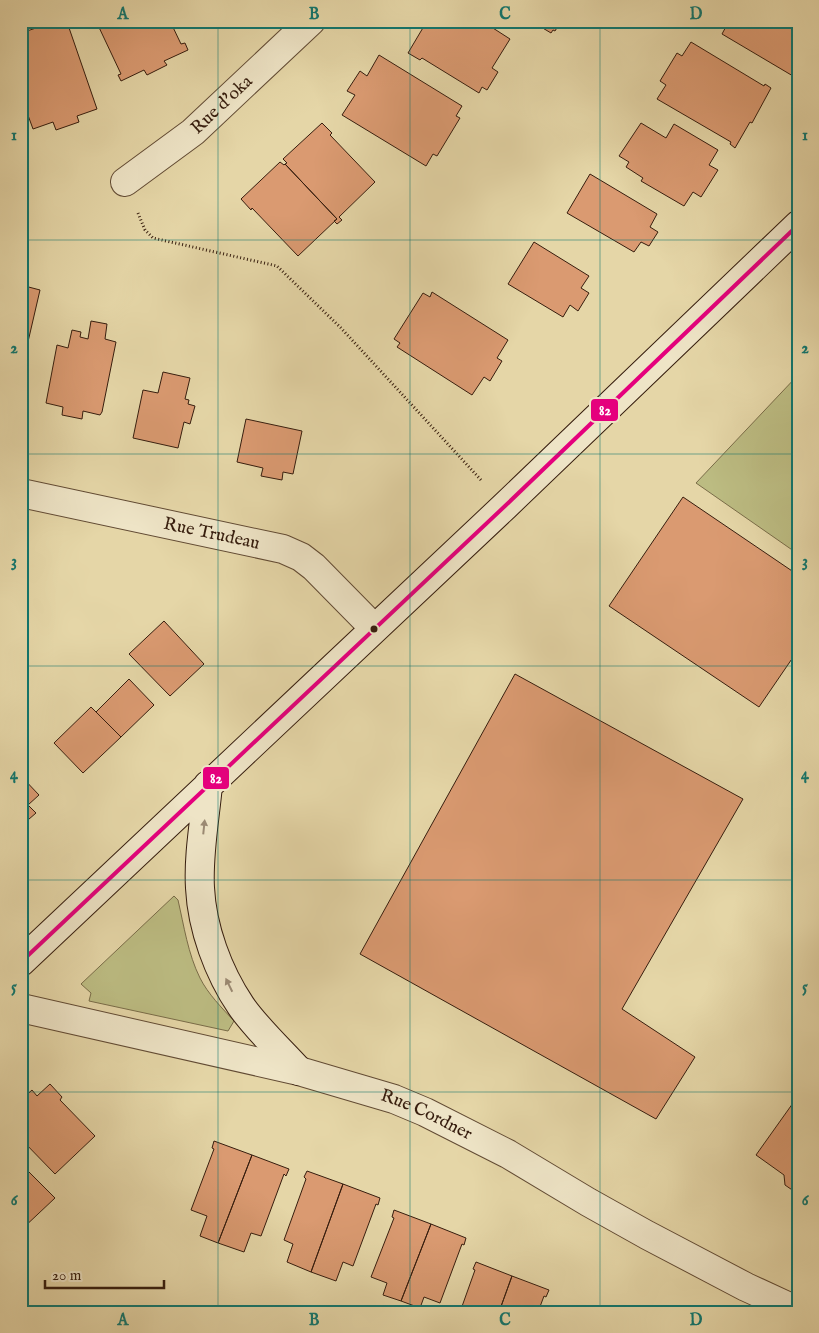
<svg xmlns="http://www.w3.org/2000/svg" width="819" height="1333" font-family="'IM FELL English',serif">
	<style>
		.green { fill: #bcbc82; stroke: #796c48 }
		.building { fill: #da9a71; stroke: #361d0e }
		.lines { fill: none; stroke-linecap: round; stroke-linejoin: round }
		.minor-casing { stroke: #624b34; stroke-width: 30 }
		.tertiary-casing { stroke: #624b34; stroke-width: 30 }
		.secondary-casing { stroke: #361d0e; stroke-width: 30 }
		.path { stroke: #361d0e; stroke-width: 3; stroke-dasharray: 1 2.5; stroke-linecap: butt }
		.minor { stroke: #eee4c6; stroke-width: 28 }
		.tertiary { stroke: #eee4c6; stroke-width: 28 }
		.secondary { stroke: #eee4c6; stroke-width: 28 }
		.bus-1-casing { stroke: #eee4c6; stroke-width: 8 }
		.bus-1 { stroke: #e5007d; stroke-width: 4 }
		.oneway { fill: #9b8a73 }
		.grid { fill: none; stroke: #0f766e; stroke-width: 1; stroke-opacity: 0.55 }
		.bus-dot { fill: #361d0e; stroke: #eee4c6; stroke-width: 2 }
		.labels { text-anchor: middle; dominant-baseline: central; stroke-width: 4; stroke-linejoin: round; paint-order: stroke }
		.street-label { font-size: 18px; fill: #361d0e; stroke: #eee4c6 }
		.line-badge { stroke: #eee4c6; stroke-width: 2 }
		.badge-label { font-size: 14px; text-anchor: middle; font-weight: bold; fill: #fff }
		.neatline { fill: none; stroke: #0f766e; stroke-width: 2 }
		.grid-label { font-size: 16px; text-anchor: middle; font-weight: bold; fill: #0f766e }
	</style>
	<rect width="100%" height="100%" fill="#e5d6a7"/>
	<filter id="stains"><feTurbulence type="fractalNoise" baseFrequency=".004" numOctaves="4"/><feColorMatrix values="0 0 0 0 .2 0 0 0 0 .09 0 0 0 0 .02 0 0 0 .5 -.17"/></filter>
	<radialGradient id="worn" r=".72"><stop offset=".6" stop-color="#630" stop-opacity="0"/><stop offset="1" stop-color="#630" stop-opacity=".3"/></radialGradient>
	<!-- green -->
	<path class="green" d="M 798,375 L 798,554 L 696,483 Z
		M 174,896 L 178,900 C 184,926 188,954 200,978 C 208,994 222,1008 234,1021 L 228,1031 L 89,1001 L 91,993 L 81,984 Z"/>
	<!-- building -->
	<path class="building" d="M 96,21 L 170,21 L 181,44 L 185,43 L 188,50 L 164,61 L 167,65 L 147,75 L 144,70 L 121,81 L 118,75 L 121,74 Z
		M 427,21 L 482,21 L 510,39 L 492,68 L 498,72 L 487,90 L 482,87 L 479,93 L 422,58 L 420,60 L 408,53 Z
		M 531,21 L 561,21 L 555,31 L 553,30 L 551,33 Z
		M 729,21 L 798,21 L 798,79 L 722,34 Z
		M 67,22 L 97,109 L 77,116 L 79,122 L 56,130 L 53,122 L 33,129 L 21,96 L 21,33 L 51,23 L 52,27 Z
		M 691,42 L 764,86 L 765,84 L 771,88 L 752,123 L 750,122 L 735,148 L 730,144 L 731,142 L 657,99 L 666,85 L 660,81 L 677,53 L 682,56 Z
		M 379,55 L 462,106 L 456,116 L 460,118 L 437,156 L 433,154 L 426,166 L 342,115 L 355,95 L 347,91 L 360,71 L 367,76 Z
		M 322,123 L 332,133 L 330,135 L 375,182 L 339,217 L 342,220 L 337,224 L 334,221 L 337,219 L 285,164 L 287,163 L 283,159 Z
		M 641,123 L 666,138 L 674,124 L 718,150 L 709,165 L 718,170 L 701,197 L 693,192 L 684,206 L 641,181 L 643,178 L 626,167 L 629,162 L 619,156 Z
		M 280,162 L 284,165 L 285,164 L 337,219 L 298,256 L 252,208 L 251,210 L 241,199 Z
		M 590,174 L 657,214 L 650,227 L 658,232 L 649,246 L 641,242 L 634,252 L 567,213 Z
		M 534,242 L 589,276 L 581,288 L 589,293 L 578,311 L 570,305 L 563,317 L 508,284 Z
		M 21,285 L 40,290 L 21,372 Z
		M 432,292 L 508,340 L 497,358 L 502,361 L 490,381 L 484,377 L 472,395 L 397,347 L 400,343 L 394,339 L 423,293 L 430,297 Z
		M 91,321 L 107,324 L 105,339 L 116,342 L 102,412 L 100,415 L 83,411 L 82,419 L 62,415 L 63,407 L 46,403 L 57,345 L 68,348 L 72,330 L 81,332 L 80,337 L 88,339 Z
		M 163,372 L 190,378 L 185,399 L 189,400 L 188,404 L 195,406 L 190,424 L 184,422 L 178,448 L 133,438 L 143,390 L 158,393 Z
		M 246,419 L 302,431 L 293,474 L 283,472 L 282,480 L 261,476 L 263,468 L 237,462 Z
		M 683,497 L 798,575 L 798,650 L 759,707 L 609,606 Z
		M 164,621 L 204,664 L 170,696 L 129,654 Z
		M 515,674 L 743,799 L 622,1009 L 695,1057 L 656,1119 L 360,954 Z
		M 129,679 L 154,705 L 121,737 L 96,712 Z
		M 91,707 L 121,737 L 83,773 L 54,743 Z
		M 21,776 L 39,795 L 28,805 L 36,813 L 21,826 Z
		M 50,1084 L 62,1097 L 60,1100 L 95,1136 L 55,1174 L 21,1139 L 21,1100 L 32,1090 L 37,1096 Z
		M 798,1096 L 798,1194 L 785,1185 L 784,1175 L 756,1155 Z
		M 214,1141 L 252,1155 L 218,1243 L 200,1236 L 207,1216 L 191,1210 L 214,1149 L 212,1148 Z
		M 252,1155 L 289,1169 L 286,1176 L 284,1174 L 261,1236 L 251,1233 L 244,1252 L 218,1243 Z
		M 21,1164 L 55,1198 L 21,1230 Z
		M 307,1171 L 343,1184 L 311,1272 L 287,1262 L 293,1244 L 284,1240 L 306,1179 L 304,1177 Z
		M 343,1184 L 380,1198 L 378,1205 L 376,1204 L 353,1266 L 343,1262 L 336,1281 L 311,1272 Z
		M 394,1210 L 431,1224 L 401,1301 L 383,1295 L 387,1283 L 371,1277 L 394,1218 L 392,1217 Z
		M 431,1224 L 466,1238 L 464,1245 L 462,1244 L 440,1303 L 424,1297 L 420,1308 L 401,1301 Z
		M 476,1262 L 512,1276 L 499,1312 L 460,1312 L 475,1270 L 473,1269 Z
		M 512,1276 L 549,1290 L 546,1297 L 544,1296 L 538,1312 L 499,1312 Z"/>
	<g class="lines">
		<defs>
			<g id="minor">
				<path id="s1" d="M 125,182 L 193,132 L 311,21"/>
				<path id="s2" d="M 21,493 L 283,549 L 301,557 L 314,567 L 374,628"/>
			</g>
			<g id="tertiary">
				<path id="s3" d="M 21,1008 L 299,1071 L 394,1099 L 425,1112 L 508,1154 L 588,1202 L 647,1235 L 746,1287 L 798,1311"/>
			</g>
			<path id="secondary" d="M 208,785 C 205,819 198,854 200,888 C 202,928 218,972 241,1006 C 257,1029 280,1050 299,1071
				M 21,962 L 505,506 L 798,225"/>
		</defs>
		<!-- minor casing -->
		<use href="#minor" class="minor-casing"/>
		<!-- tertiary casing -->
		<use href="#tertiary" class="tertiary-casing"/>
		<!-- secondary casing -->
		<use href="#secondary" class="secondary-casing"/>
		<!-- path -->
		<path class="path" d="M 138,213 L 145,230 L 153,238 L 277,266 L 341,328 L 481,480"/>
		<!-- minor -->
		<use href="#minor" class="minor"/>
		<!-- tertiary -->
		<use href="#tertiary" class="tertiary"/>
		<!-- secondary -->
		<use href="#secondary" class="secondary"/>
		<defs>
			<path id="bus-1" d="M 21,962 L 505,506 L 798,225"/>
		</defs>
		<!-- bus-1 casing -->
		<use href="#bus-1" class="bus-1-casing"/>
		<!-- bus-1 -->
		<use href="#bus-1" class="bus-1"/>
	</g>
	<!-- one-way arrows -->
	<defs><path id="oneway-solid" d="M-6-.8H1V-3.2L6.5 0L1 3.2V.8H-6Z" transform="scale(1.25)"/></defs>
	<g class="oneway">
		<use href="#oneway-solid" transform="translate(204 827) rotate(-84)"/>
		<use href="#oneway-solid" transform="translate(229 985) rotate(-116)"/>
	</g>
	<!-- grid -->
	<path class="grid" d="M 218,21 L 218,1312M 410,21 L 410,1312M 600,21 L 600,1312M 21,240 L 798,240M 21,454 L 798,454M 21,666 L 798,666M 21,880 L 798,880M 21,1092 L 798,1092"/>
	<!-- markers -->
	<circle class="bus-dot" cx="374" cy="629" r="4.5"/>
	<g class="labels">
		<!-- street labels -->
		<g class="street-label">
			<text stroke="none"><textPath href="#s1" startOffset="124">Rue d'oka</textPath></text>
			<text stroke="none"><textPath href="#s2" startOffset="195">Rue Trudeau</textPath></text>
			<text stroke="none"><textPath href="#s3" startOffset="420">Rue Cordner</textPath></text>
		</g>
	</g>
	<g class="line-badge">
		<rect x="590" y="398" width="29" height="24" rx="5" fill="#e5007d"/>
		<rect x="202" y="766" width="28" height="24" rx="5" fill="#e5007d"/>
	</g>
	<g class="badge-label">
		<text x="605" y="415">82</text>
		<text x="216" y="783">82</text>
	</g>
	<!-- margin -->
	<rect width="819" height="1333" fill="none" stroke="#e5d6a7" stroke-width="55"/>
	<!-- scale -->
	<path d="M45 1280v8h119v-8" fill="none" stroke="#361d0e" stroke-width="2.5"/>
	<text x="52" y="1280" font-size="15" fill="#361d0e" stroke="#eee4c6" stroke-width="4" paint-order="stroke">20 m</text>
	<rect x="28" y="28" width="764" height="1278" class="neatline"/>
	<g class="grid-label">
		<text x="123" y="19">A</text>
		<text x="314" y="19">B</text>
		<text x="505" y="19">C</text>
		<text x="696" y="19">D</text>
		<text x="14" y="140">1</text>
		<text x="805" y="140">1</text>
		<text x="14" y="353">2</text>
		<text x="805" y="353">2</text>
		<text x="14" y="566">3</text>
		<text x="805" y="566">3</text>
		<text x="14" y="779">4</text>
		<text x="805" y="779">4</text>
		<text x="14" y="992">5</text>
		<text x="805" y="992">5</text>
		<text x="14" y="1205">6</text>
		<text x="805" y="1205">6</text>
		<text x="123" y="1325">A</text>
		<text x="314" y="1325">B</text>
		<text x="505" y="1325">C</text>
		<text x="696" y="1325">D</text>
	</g>
	<rect width="100%" height="100%" filter="url(#stains)"/>
	<rect width="100%" height="100%" fill="url(#worn)"/>
</svg>
